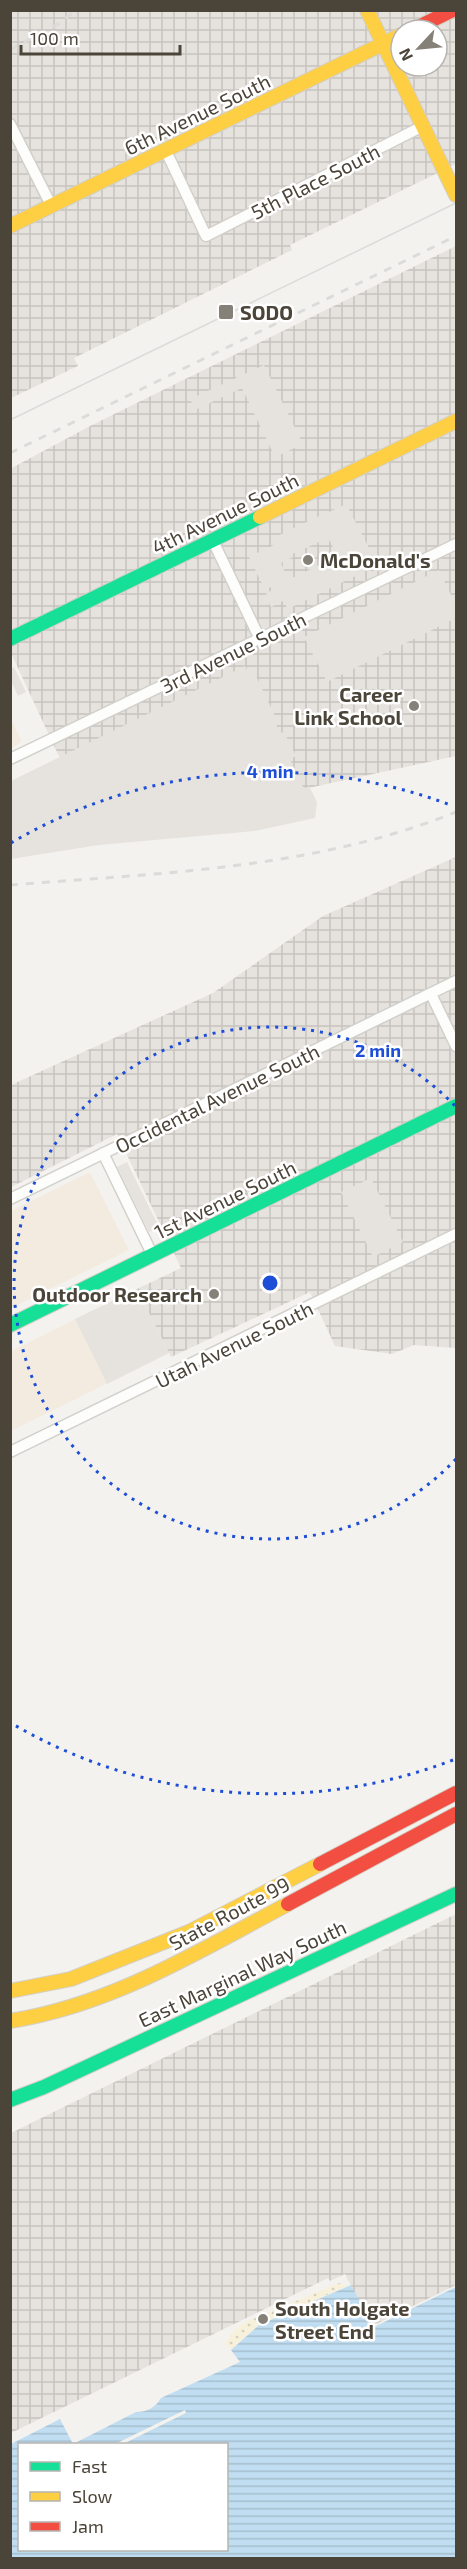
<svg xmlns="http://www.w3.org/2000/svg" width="467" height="2569" font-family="'Exo 2',sans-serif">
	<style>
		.commercial { fill: #f3ebdf }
		.industrial { fill: url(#industrial-grid); fill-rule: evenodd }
		.sand { fill: url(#sand-dots) }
		.parking { fill: #e6e3df; fill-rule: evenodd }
		.water { fill: url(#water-rules); fill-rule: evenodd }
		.pier { fill: #f4f2ee }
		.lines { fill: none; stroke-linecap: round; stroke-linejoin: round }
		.street-casing { stroke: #d2d0cb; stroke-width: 13 }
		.fast-casing { stroke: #d3cfc5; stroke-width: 16 }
		.slow-casing { stroke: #d3cfc5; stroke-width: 16 }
		.jam-casing { stroke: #d3cfc5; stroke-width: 16 }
		.street { stroke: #fdfdfc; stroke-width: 10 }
		.fast { stroke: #16e098; stroke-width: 14 }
		.slow { stroke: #ffcf43; stroke-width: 14 }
		.jam { stroke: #f24e42; stroke-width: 14 }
		.tram { stroke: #dbdbda; stroke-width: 1.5 }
		.rail { stroke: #dbdbda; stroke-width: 3; stroke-dasharray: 8 8; stroke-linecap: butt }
		.ring { fill: none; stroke: #1d4ed8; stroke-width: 3; stroke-dasharray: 3 6 }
		.poi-dot { fill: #868178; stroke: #fff; stroke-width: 2 }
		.labels { text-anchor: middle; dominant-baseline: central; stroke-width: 5; stroke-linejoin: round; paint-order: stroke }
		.street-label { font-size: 20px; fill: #4b4439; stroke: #fff }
		.poi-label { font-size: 20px; font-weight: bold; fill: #4b4439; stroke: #fff; text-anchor: start }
		.centre { fill: #1d4ed8; stroke: #fff; stroke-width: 3 }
		.ring-label { font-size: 18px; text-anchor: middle; font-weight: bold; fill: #1d4ed8; stroke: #fff; stroke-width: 5; stroke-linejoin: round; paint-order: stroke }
	</style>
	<defs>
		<pattern id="industrial-grid" width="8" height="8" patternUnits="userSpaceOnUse" patternTransform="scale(1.5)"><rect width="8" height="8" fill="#e6e2de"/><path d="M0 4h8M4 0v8" fill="none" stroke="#c7c3bf"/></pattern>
		<pattern id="sand-dots" width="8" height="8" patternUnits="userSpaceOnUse" patternTransform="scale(1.5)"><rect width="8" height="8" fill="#f7f0da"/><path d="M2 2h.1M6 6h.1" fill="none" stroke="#d5cfbc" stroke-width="1.8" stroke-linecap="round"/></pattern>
		<pattern id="water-rules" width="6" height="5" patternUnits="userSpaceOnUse" patternTransform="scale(1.5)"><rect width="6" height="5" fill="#c0ddf1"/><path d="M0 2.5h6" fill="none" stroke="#a6bfcf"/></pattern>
	</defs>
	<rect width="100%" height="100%" fill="#f4f2ee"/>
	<!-- commercial -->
	<path class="commercial" d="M 11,719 L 22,742 L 11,748 L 10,748 Z
		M 90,1172 L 129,1250 L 11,1308 L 11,1211 Z
		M 137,1289 L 169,1353 L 11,1431 L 11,1351 Z"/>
	<!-- industrial -->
	<path class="industrial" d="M 11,11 L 456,11 L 456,164 L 290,245 L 292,250 L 74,358 L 78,366 L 11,398 ZM 401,30 L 437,30 L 437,66 L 401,66 Z
		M 456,246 L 456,756 L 95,834 L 11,653 L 10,469 L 92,425 Z
		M 456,857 L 456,1348 L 414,1345 L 392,1354 L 335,1346 L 310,1292 L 171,1357 L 137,1289 L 181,1268 L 117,1134 L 11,1187 L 11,1085 L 213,993 L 323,916 Z
		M 456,1914 L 456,2285 L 372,2326 L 345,2274 L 330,2281 L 328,2278 L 11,2433 L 11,2133 Z"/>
	<!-- sand -->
	<path class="sand" d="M 339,2283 L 347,2286 L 259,2325 L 231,2350 L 225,2343 L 234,2331 L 246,2322 Z"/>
	<!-- parking -->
	<path class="parking" d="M 264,365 L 303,444 L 275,457 L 242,388 L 195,410 L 190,399 Z
		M 346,504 L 378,565 L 288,609 L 283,601 L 271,607 L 265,595 L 273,589 L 271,587 L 265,590 L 249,557 L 274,545 L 271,540 L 273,538 L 319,516 L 327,520 L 329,512 ZM 328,538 L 338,556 L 288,580 L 281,563 L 293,557 L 292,554 Z
		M 439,570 L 456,605 L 456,618 L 327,682 L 304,637 Z
		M 245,666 L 249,674 L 254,672 L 278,722 L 276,724 L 280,733 L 284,732 L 296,756 L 290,759 L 304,789 L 309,786 L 317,802 L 315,818 L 255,831 L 99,845 L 11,859 L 11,781 Z
		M 14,667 L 26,692 L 18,696 L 11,681 L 11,669 Z
		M 127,1162 L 159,1227 L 149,1232 L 117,1167 Z
		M 371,1178 L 403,1242 L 373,1257 L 341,1192 Z
		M 137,1289 L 169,1353 L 107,1384 L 75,1319 Z"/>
	<!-- water -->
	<path class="water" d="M 351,2285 L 374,2327 L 456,2287 L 456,2558 L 11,2558 L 11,2444 L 60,2419 L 73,2444 L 136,2412 C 147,2412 155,2408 161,2398 L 240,2362 L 231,2350 L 259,2325 ZM 20,2444 L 226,2444 L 226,2550 L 20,2550 Z"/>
	<!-- pier -->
	<path class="pier" d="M 185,2410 L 186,2413 L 123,2444 L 115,2444 Z"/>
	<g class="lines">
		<defs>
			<path id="street" d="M 10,124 L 52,207
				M 166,151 L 206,236 L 423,126
				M 213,541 L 260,639
				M 10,759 L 456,544
				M 431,994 L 456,1046
				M 103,1153 L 153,1256
				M 10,1199 L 456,981
				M 10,1452 L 456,1234"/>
			<path id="fast" d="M 10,639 L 260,517
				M 10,1325 L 456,1106
				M 44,2087 L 456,1894
				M 10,2100 L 44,2087"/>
			<path id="slow" d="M 367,10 L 456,195
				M 10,226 L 401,35
				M 260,517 L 456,421
				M 10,1991 L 71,1979 L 189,1932 L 320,1864
				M 10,2021 C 112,2005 199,1951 288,1904"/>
			<path id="jam" d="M 412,30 L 453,10
				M 320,1864 L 456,1793
				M 288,1904 L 456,1814"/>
		</defs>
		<!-- street casing -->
		<use href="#street" class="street-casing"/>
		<!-- fast casing -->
		<use href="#fast" class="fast-casing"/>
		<!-- slow casing -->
		<use href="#slow" class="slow-casing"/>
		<!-- jam casing -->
		<use href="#jam" class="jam-casing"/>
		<!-- street -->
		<use href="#street" class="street"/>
		<!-- fast -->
		<use href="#fast" class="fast"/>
		<!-- slow -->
		<use href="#slow" class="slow"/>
		<!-- jam -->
		<use href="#jam" class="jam"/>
		<!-- tram -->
		<path class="tram" d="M 10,420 L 456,203"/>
		<!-- rail -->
		<path class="rail" d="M 10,50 L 58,24 L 76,10
			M 10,453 L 456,236
			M 10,885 C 161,873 315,869 456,812"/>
	</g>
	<!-- distance rings -->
	<g class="ring">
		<path d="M456 1459A256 256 0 1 1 456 1107"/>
		<path d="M453 1760A511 511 0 0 1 11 1723M11 843A511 511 0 0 1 453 806"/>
	</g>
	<!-- markers -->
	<g class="poi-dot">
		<rect x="218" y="304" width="16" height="16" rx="3"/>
		<circle cx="308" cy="560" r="6"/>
		<circle cx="414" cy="706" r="6"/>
		<circle cx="214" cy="1294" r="6"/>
		<circle cx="263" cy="2319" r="6"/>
	</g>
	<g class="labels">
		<!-- street labels -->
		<g class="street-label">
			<text transform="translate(197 114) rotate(-26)">6th Avenue South</text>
			<text transform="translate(315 181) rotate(-27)">5th Place South</text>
			<text transform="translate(225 513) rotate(-26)">4th Avenue South</text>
			<text transform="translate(233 652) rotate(-26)">3rd Avenue South</text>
			<text transform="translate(217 1098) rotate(-26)">Occidental Avenue South</text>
			<text transform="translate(225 1199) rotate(-26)">1st Avenue South</text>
			<text transform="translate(234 1344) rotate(-26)">Utah Avenue South</text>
			<text transform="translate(229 1913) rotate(-28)">State Route 99</text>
			<text transform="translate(242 1973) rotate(-25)">East Marginal Way South</text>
		</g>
		<!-- poi labels -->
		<g class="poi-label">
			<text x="240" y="312">SODO</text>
			<text x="320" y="560">McDonald's</text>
			<text x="402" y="694" text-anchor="end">Career<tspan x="402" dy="23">Link School</tspan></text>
			<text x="202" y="1294" text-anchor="end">Outdoor Research</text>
			<text x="275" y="2308">South Holgate<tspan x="275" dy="23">Street End</tspan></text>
		</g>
	</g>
	<circle cx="270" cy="1283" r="9" class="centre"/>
	<g class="ring-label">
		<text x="270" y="778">4 min</text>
		<text x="378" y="1057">2 min</text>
	</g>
	<!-- border -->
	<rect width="467" height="2569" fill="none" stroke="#4b4439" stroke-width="24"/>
	<!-- legend -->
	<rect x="18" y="2443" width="210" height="108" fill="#ffffff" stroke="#b7b4b0" stroke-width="1.5"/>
	<rect x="30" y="2462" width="30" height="9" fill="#16e098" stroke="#b7b4b0" stroke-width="1.5"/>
	<text x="72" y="2473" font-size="18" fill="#4b4439">Fast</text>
	<rect x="30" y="2492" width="30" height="9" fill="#ffcf43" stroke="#b7b4b0" stroke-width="1.5"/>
	<text x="72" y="2503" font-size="18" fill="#4b4439">Slow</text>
	<rect x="30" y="2522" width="30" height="9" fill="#f24e42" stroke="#b7b4b0" stroke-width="1.5"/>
	<text x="72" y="2533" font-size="18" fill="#4b4439">Jam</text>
	<!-- north arrow -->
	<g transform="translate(419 48) rotate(244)"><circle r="28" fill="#ffffff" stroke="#b7b4b0" stroke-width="1.5"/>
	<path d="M0-4.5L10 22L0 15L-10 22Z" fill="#868178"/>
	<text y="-9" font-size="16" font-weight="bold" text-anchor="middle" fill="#4b4439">N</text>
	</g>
	<!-- scale -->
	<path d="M21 45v9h159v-9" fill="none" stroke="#4b4439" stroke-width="3"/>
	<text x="30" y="45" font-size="18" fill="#4b4439" stroke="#ffffff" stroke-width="4.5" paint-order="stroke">100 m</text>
</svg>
